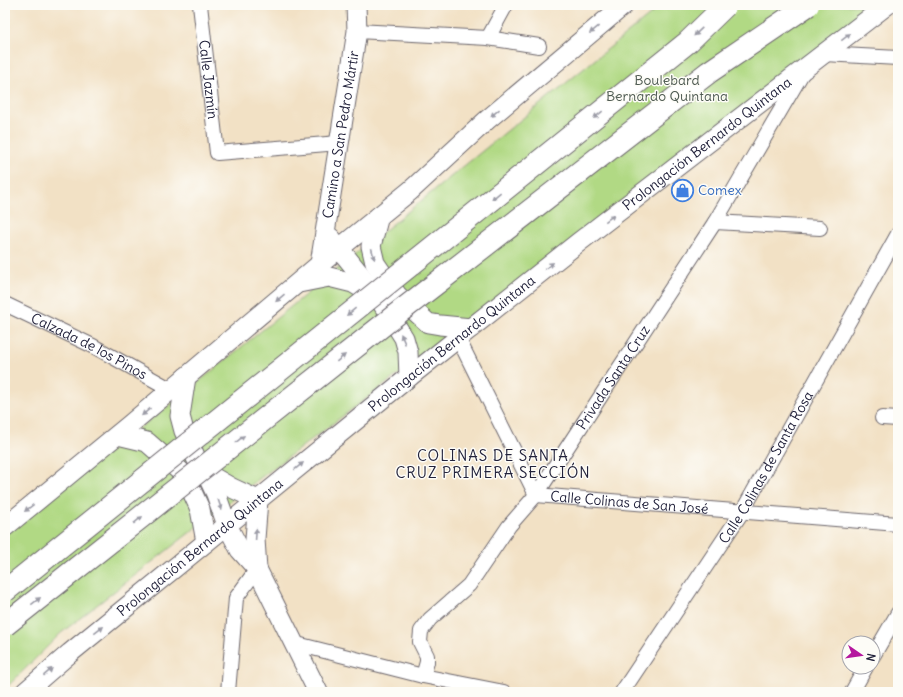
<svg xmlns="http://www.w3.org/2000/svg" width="903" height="697" font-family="Delius,sans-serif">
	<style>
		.green { fill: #b1d984; stroke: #6a7e60 }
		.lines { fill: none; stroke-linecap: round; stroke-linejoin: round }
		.street-casing { stroke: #6b656b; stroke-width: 16 }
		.secondary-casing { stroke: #6b656b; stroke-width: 21 }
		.street { stroke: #fff; stroke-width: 14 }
		.secondary { stroke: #fff; stroke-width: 19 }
		.primary-bridge-casing { stroke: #6b656b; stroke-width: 24; stroke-linecap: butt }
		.primary-bridge { stroke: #fff; stroke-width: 22 }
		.oneway { fill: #9c9ca7 }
		.labels { text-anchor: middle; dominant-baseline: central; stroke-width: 3; stroke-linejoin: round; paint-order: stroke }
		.street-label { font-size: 14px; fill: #22223b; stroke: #fdfcf7 }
		.park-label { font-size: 14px; fill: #4d5951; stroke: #fdfcf7 }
		.shop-label { font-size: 14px; fill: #366cbe; stroke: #fdfcf7; text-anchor: start }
		.neighbourhood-label { font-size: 15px; letter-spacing: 1px; fill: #22223b; stroke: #fdfcf7 }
	</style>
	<rect width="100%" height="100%" fill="#fdfcf7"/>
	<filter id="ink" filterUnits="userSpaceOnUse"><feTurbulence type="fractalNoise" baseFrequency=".025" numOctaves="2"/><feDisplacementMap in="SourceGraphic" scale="8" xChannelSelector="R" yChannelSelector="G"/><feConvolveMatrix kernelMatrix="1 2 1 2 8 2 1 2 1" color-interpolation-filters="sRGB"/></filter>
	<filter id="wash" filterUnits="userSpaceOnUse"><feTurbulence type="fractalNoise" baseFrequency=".012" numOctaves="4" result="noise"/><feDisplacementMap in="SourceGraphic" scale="16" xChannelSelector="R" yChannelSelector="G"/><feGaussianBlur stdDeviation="0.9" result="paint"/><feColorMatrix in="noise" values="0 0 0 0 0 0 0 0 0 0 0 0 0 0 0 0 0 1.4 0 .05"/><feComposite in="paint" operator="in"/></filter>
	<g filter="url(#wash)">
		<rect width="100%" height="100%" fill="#f2e1c5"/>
		<!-- green -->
		<path class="green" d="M 662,5 L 873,5 L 700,148 L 247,488 L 61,633 L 5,689 L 5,532 L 186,392 Z"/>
	</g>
	<g filter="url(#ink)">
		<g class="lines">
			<defs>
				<g id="street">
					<path id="s1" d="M 200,5 L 217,153 L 339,143"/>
					<path d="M 357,31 L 488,38 L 539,46"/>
					<path d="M 488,38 L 506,5"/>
					<path d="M 824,54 L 898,58"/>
					<path d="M 715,222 L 820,228"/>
					<path id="s2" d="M 5,304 L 93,346 L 172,390"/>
					<path id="s3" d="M 458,338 L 536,495 L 898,524"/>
					<path d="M 882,418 L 898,419"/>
					<path d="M 293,643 L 423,676 L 504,692"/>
					<path d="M 873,656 L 898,613"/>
					<path id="s4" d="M 423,676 L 427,662 L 427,656 L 420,642 L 421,631 L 430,619 L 469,585 L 509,526 L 536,495 L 715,222 L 803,72"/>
					<path d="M 228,692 L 236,598 L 257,569"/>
					<path id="s5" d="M 622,692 L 742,512 L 898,234"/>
					<path d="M 852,692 L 866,667"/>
				</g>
				<g id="secondary">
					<path d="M 379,216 L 371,246 L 375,263 L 397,295 L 428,323 L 440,325 L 471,328"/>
					<path d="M 331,238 L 378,297 L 404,338 L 408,352 L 409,377"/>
					<path id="s6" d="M 320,264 L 357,31 L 356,5"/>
					<path d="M 299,283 L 329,277 L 353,283 L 373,295"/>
					<path d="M 186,377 L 180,416 L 184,431 L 196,458 L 206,473 L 216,494 L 227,525 L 240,550 L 257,569 L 318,692"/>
					<path d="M 118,435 L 147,442 L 180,471 L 187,481 L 200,509 L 206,542"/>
					<path d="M 206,473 L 232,488 L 258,500"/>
					<path d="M 5,527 L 128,426 L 320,264 L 410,191 L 487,120 L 624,5"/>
					<path d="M 257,569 L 255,539 L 258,500"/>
					<path id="s7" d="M 25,692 L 70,653 L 409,377 L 579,242 L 887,5"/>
				</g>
			</defs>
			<!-- street casing -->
			<use href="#street" class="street-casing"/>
			<!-- secondary casing -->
			<use href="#secondary" class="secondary-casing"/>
			<!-- street -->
			<use href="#street" class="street"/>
			<!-- secondary -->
			<use href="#secondary" class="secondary"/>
			<defs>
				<path id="primary-bridge" d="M 5,591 L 688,42 L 726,5
					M 5,625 L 402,310 L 709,72 L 808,5"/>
			</defs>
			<!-- primary-bridge casing -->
			<use href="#primary-bridge" class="primary-bridge-casing"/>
			<!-- primary-bridge -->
			<use href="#primary-bridge" class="primary-bridge"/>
		</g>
		<!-- one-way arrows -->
		<defs><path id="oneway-solid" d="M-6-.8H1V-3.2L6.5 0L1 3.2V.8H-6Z"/></defs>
		<g class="oneway">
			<use href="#oneway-solid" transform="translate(594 30) rotate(141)"/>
			<use href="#oneway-solid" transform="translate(698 32) rotate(136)"/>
			<use href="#oneway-solid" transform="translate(846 37) rotate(-38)"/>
			<use href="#oneway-solid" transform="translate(495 113) rotate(140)"/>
			<use href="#oneway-solid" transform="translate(598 115) rotate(141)"/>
			<use href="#oneway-solid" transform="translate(496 196) rotate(141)"/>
			<use href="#oneway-solid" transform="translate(610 218) rotate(-38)"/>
			<use href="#oneway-solid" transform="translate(373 254) rotate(75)"/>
			<use href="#oneway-solid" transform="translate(549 266) rotate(-38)"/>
			<use href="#oneway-solid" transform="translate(280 298) rotate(139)"/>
			<use href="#oneway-solid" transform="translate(351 312) rotate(141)"/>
			<use href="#oneway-solid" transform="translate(403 339) rotate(-113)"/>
			<use href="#oneway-solid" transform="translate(341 358) rotate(-39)"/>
			<use href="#oneway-solid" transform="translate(146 412) rotate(140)"/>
			<use href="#oneway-solid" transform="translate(240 439) rotate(-39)"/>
			<use href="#oneway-solid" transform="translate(299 466) rotate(-39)"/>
			<use href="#oneway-solid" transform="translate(220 505) rotate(71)"/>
			<use href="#oneway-solid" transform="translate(29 508) rotate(142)"/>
			<use href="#oneway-solid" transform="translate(138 520) rotate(-39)"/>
			<use href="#oneway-solid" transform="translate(256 534) rotate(-86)"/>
			<use href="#oneway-solid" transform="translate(36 601) rotate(-38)"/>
			<use href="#oneway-solid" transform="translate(99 630) rotate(-38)"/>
			<use href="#oneway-solid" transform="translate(48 672) rotate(-41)"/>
		</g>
	</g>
	<!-- icons -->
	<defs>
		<symbol id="shop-ring" viewBox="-11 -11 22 22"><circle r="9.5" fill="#fdfcf7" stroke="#3f7fe0" stroke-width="1.5"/><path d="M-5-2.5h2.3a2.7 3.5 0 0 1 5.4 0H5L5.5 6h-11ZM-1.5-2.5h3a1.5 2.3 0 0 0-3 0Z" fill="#3f7fe0"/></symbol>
	</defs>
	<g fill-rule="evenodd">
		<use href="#shop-ring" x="670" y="178" width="25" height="25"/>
	</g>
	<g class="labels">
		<!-- street labels -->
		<g class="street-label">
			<text stroke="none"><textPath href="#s1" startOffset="75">Calle Jazmín</textPath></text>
			<text stroke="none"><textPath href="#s6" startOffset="131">Camino a San Pedro Mártir</textPath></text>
			<text stroke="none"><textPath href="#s7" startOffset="875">Prolongación Bernardo Quintana</textPath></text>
			<text stroke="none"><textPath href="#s7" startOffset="551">Prolongación Bernardo Quintana</textPath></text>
			<text stroke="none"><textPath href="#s2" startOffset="94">Calzada de los Pinos</textPath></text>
			<text stroke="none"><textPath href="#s4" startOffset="367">Privada Santa Cruz</textPath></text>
			<text stroke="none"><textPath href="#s5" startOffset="267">Calle Colinas de Santa Rosa</textPath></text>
			<text stroke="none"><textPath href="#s3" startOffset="269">Calle Colinas de San José</textPath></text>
			<text stroke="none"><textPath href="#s7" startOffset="227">Prolongación Bernardo Quintana</textPath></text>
		</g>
		<!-- park labels -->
		<g class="park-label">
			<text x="667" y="80">Boulebard<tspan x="667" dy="16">Bernardo Quintana</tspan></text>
		</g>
		<!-- shop labels -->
		<g class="shop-label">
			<text x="698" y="190">Comex</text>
		</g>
		<!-- neighbourhood labels -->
		<g class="neighbourhood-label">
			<text x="493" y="455">COLINAS DE SANTA<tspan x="493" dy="17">CRUZ PRIMERA SECCIÓN</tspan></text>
		</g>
	</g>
	<!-- margin -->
	<rect width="903" height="697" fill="none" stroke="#fdfcf7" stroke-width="20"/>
	<!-- north arrow -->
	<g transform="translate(861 655) rotate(103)"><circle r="19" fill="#fdfcf7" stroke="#a5a5ac"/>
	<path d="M0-3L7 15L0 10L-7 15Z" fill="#b5179e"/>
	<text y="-6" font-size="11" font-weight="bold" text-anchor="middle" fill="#22223b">N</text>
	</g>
</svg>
